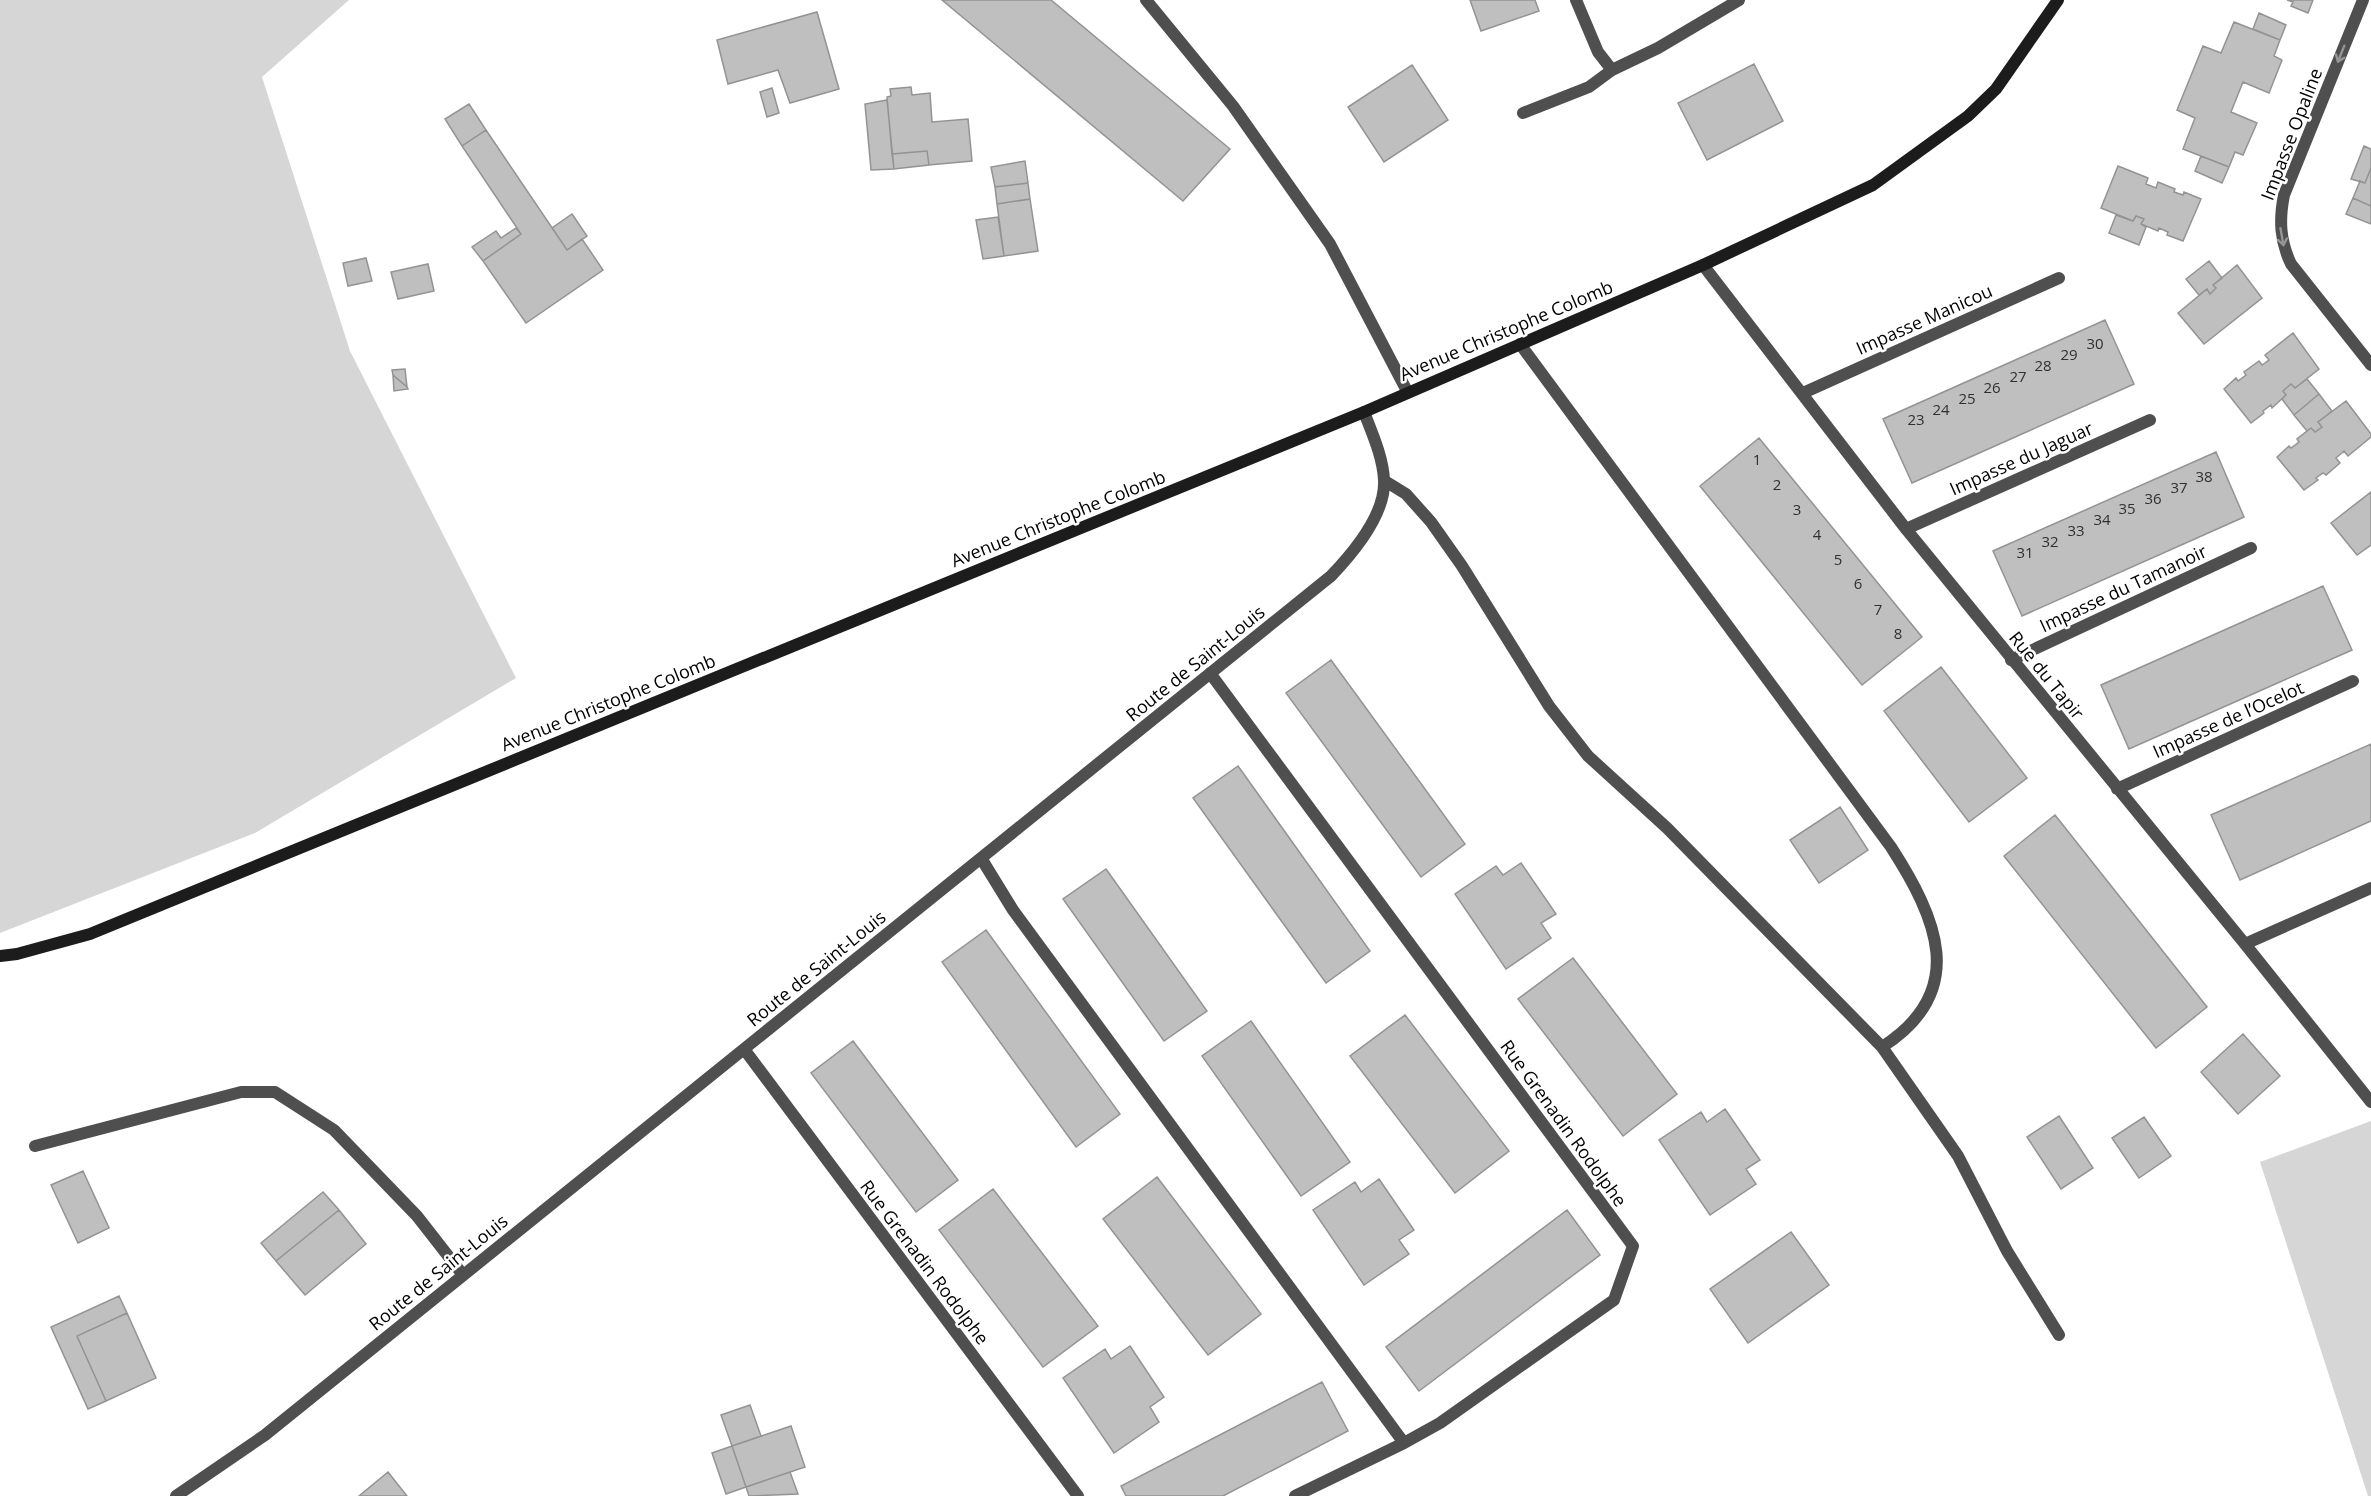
<svg xmlns="http://www.w3.org/2000/svg" width="2371" height="1496" font-family="'Open Sans',sans-serif">
	<style>
		.green { fill: #d6d6d6 }
		.building { fill: #bfbfbf; stroke: #939393; stroke-width: 1.5 }
		.lines { fill: none; stroke-linecap: round; stroke-linejoin: round }
		.lane { stroke: #4f4f4f; stroke-width: 12 }
		.street { stroke: #4f4f4f; stroke-width: 12 }
		.secondary { stroke: #1c1c1c; stroke-width: 12 }
		.oneway { stroke: #959595 }
		.labels { text-anchor: middle; dominant-baseline: central; stroke-width: 5; stroke-linejoin: round; paint-order: stroke }
		.number-label { font-size: 15px; fill: #303030 }
		.street-label { font-size: 18px; fill: #000; stroke: #fff }
	</style>
	<rect width="100%" height="100%" fill="#fff"/>
	<!-- green -->
	<path class="green" d="M 0,0 L 349,0 L 262,77 L 350,351 L 516,678 L 255,833 L 0,933 Z
		M 2371,1121 L 2371,1496 L 2368,1496 L 2260,1162 Z"/>
	<!-- building -->
	<path class="building" d="M 942,0 L 1051,0 L 1230,149 L 1183,201 Z
		M 1470,0 L 1535,0 L 1539,11 L 1481,31 Z
		M 2287,0 L 2313,0 L 2308,13 L 2291,6 L 2293,2 Z
		M 817,12 L 839,89 L 790,103 L 778,70 L 728,84 L 717,40 Z
		M 2259,13 L 2286,25 L 2280,40 L 2253,29 Z
		M 2234,22 L 2280,40 L 2274,56 L 2282,60 L 2269,93 L 2243,82 L 2231,112 L 2257,123 L 2243,155 L 2235,152 L 2229,167 L 2183,149 L 2195,118 L 2177,110 L 2203,46 L 2221,53 Z
		M 1754,64 L 1783,121 L 1707,160 L 1678,103 Z
		M 1412,65 L 1448,120 L 1384,162 L 1348,107 Z
		M 911,87 L 912,95 L 930,93 L 932,122 L 968,119 L 972,161 L 929,165 L 927,151 L 892,154 L 887,97 L 891,96 L 890,89 Z
		M 772,88 L 779,113 L 767,117 L 760,92 Z
		M 887,100 L 894,169 L 871,170 L 865,104 Z
		M 469,104 L 486,130 L 462,146 L 445,119 Z
		M 486,130 L 567,250 L 582,239 L 603,270 L 526,323 L 483,261 L 521,234 L 462,146 Z
		M 2364,146 L 2371,149 L 2371,168 L 2365,183 L 2351,179 Z
		M 927,151 L 929,165 L 894,169 L 892,154 Z
		M 2201,156 L 2229,167 L 2222,183 L 2195,171 Z
		M 1025,161 L 1028,183 L 995,187 L 991,167 Z
		M 2118,166 L 2148,178 L 2146,184 L 2156,188 L 2158,182 L 2175,189 L 2174,192 L 2183,195 L 2184,192 L 2201,199 L 2183,241 L 2167,235 L 2168,232 L 2159,228 L 2158,231 L 2141,224 L 2144,219 L 2136,216 L 2133,221 L 2101,208 Z
		M 2371,168 L 2371,206 L 2353,198 L 2360,181 L 2365,183 Z
		M 1028,183 L 1030,199 L 997,204 L 995,187 Z
		M 2353,198 L 2371,206 L 2371,224 L 2346,214 Z
		M 1030,199 L 1038,251 L 1004,256 L 997,204 Z
		M 572,214 L 587,236 L 567,250 L 552,228 Z
		M 2116,215 L 2133,221 L 2136,216 L 2144,219 L 2141,224 L 2146,227 L 2139,245 L 2109,233 Z
		M 998,217 L 1004,256 L 983,259 L 976,220 Z
		M 516,228 L 521,234 L 483,261 L 472,247 L 496,231 L 501,238 Z
		M 366,258 L 372,281 L 348,286 L 343,263 Z
		M 2209,261 L 2222,278 L 2213,285 L 2216,288 L 2210,294 L 2207,289 L 2199,295 L 2186,279 Z
		M 428,264 L 434,291 L 398,299 L 391,272 Z
		M 2237,265 L 2262,298 L 2204,344 L 2178,313 L 2207,289 L 2210,294 L 2216,288 L 2213,285 Z
		M 2105,320 L 2134,384 L 1912,483 L 1883,419 Z
		M 2293,333 L 2319,369 L 2295,388 L 2291,384 L 2283,391 L 2286,395 L 2272,408 L 2271,405 L 2263,411 L 2264,413 L 2251,423 L 2224,389 L 2236,378 L 2238,381 L 2246,375 L 2244,372 L 2259,361 L 2262,365 L 2269,360 L 2265,355 Z
		M 405,369 L 407,387 L 393,375 L 392,370 Z
		M 393,375 L 407,387 L 408,389 L 394,391 Z
		M 2307,379 L 2319,394 L 2294,415 L 2282,399 L 2286,395 L 2283,391 L 2291,384 L 2295,388 Z
		M 2319,394 L 2332,411 L 2318,422 L 2322,427 L 2315,432 L 2311,428 L 2307,431 L 2294,415 Z
		M 2346,401 L 2371,434 L 2371,437 L 2348,456 L 2344,451 L 2336,458 L 2340,463 L 2326,475 L 2323,473 L 2316,478 L 2318,480 L 2304,490 L 2277,457 L 2289,446 L 2291,448 L 2299,442 L 2297,439 L 2311,428 L 2315,432 L 2322,427 L 2318,422 Z
		M 1759,438 L 1922,637 L 1862,685 L 1700,486 Z
		M 2216,452 L 2244,517 L 2022,616 L 1993,551 Z
		M 2371,492 L 2371,545 L 2357,555 L 2331,523 Z
		M 2323,586 L 2352,650 L 2129,749 L 2101,685 Z
		M 1331,660 L 1465,844 L 1421,877 L 1286,693 Z
		M 1941,667 L 2027,778 L 1969,822 L 1884,711 Z
		M 2371,744 L 2371,821 L 2240,880 L 2211,815 Z
		M 1238,766 L 1370,951 L 1326,983 L 1193,798 Z
		M 1840,807 L 1868,850 L 1819,883 L 1790,840 Z
		M 2055,815 L 2207,1007 L 2156,1048 L 2004,856 Z
		M 1521,863 L 1556,914 L 1541,923 L 1551,938 L 1506,969 L 1455,894 L 1496,866 L 1503,875 Z
		M 1106,869 L 1207,1011 L 1164,1041 L 1063,899 Z
		M 986,930 L 1120,1114 L 1076,1147 L 942,962 Z
		M 1573,958 L 1677,1094 L 1623,1136 L 1518,999 Z
		M 1405,1015 L 1509,1151 L 1455,1193 L 1350,1056 Z
		M 1251,1021 L 1350,1162 L 1301,1196 L 1202,1056 Z
		M 2243,1034 L 2280,1076 L 2238,1114 L 2201,1072 Z
		M 853,1041 L 958,1180 L 916,1212 L 811,1073 Z
		M 1725,1109 L 1760,1160 L 1746,1169 L 1756,1184 L 1710,1215 L 1659,1140 L 1701,1112 L 1707,1122 Z
		M 2059,1116 L 2093,1168 L 2061,1189 L 2027,1137 Z
		M 2144,1117 L 2171,1156 L 2139,1178 L 2112,1138 Z
		M 83,1171 L 109,1228 L 78,1243 L 51,1185 Z
		M 1157,1177 L 1261,1314 L 1208,1355 L 1103,1219 Z
		M 1379,1179 L 1414,1230 L 1399,1240 L 1409,1254 L 1364,1285 L 1313,1210 L 1355,1182 L 1361,1192 Z
		M 993,1189 L 1098,1326 L 1043,1367 L 939,1230 Z
		M 323,1192 L 339,1210 L 276,1261 L 261,1243 Z
		M 339,1210 L 366,1244 L 305,1295 L 276,1261 Z
		M 1567,1210 L 1600,1255 L 1419,1391 L 1386,1347 Z
		M 1791,1232 L 1829,1285 L 1748,1343 L 1710,1289 Z
		M 119,1296 L 127,1313 L 77,1336 L 106,1401 L 88,1409 L 51,1327 Z
		M 127,1313 L 156,1378 L 106,1401 L 77,1336 Z
		M 1130,1346 L 1164,1397 L 1150,1407 L 1159,1422 L 1114,1453 L 1063,1378 L 1105,1349 L 1111,1359 Z
		M 1322,1382 L 1348,1431 L 1223,1496 L 1126,1496 L 1121,1486 Z
		M 750,1405 L 761,1436 L 732,1446 L 721,1415 Z
		M 791,1426 L 805,1467 L 746,1487 L 732,1446 Z
		M 732,1446 L 746,1487 L 726,1494 L 712,1453 Z
		M 388,1472 L 407,1496 L 359,1496 Z
		M 790,1472 L 798,1494 L 749,1496 L 746,1487 Z"/>
	<g class="lines">
		<!-- lane -->
		<path class="lane" d="M 1520,344 L 1891,847 C 1936,917 1970,991 1882,1047
			M 1385,481 L 1406,494 L 1431,522 L 1462,566 L 1549,706 L 1588,756 L 1667,828 L 1882,1047 L 1958,1156 L 2007,1251 L 2059,1335"/>
		<!-- street -->
		<path class="street" d="M 1146,0 L 1233,106 L 1330,244 L 1407,391
			M 1576,0 L 1598,52 L 1612,70
			M 2363,0 L 2284,195 C 2279,220 2280,241 2291,264 L 2371,365
			M 1523,113 L 1589,87 L 1612,70 L 1658,48 L 1739,0
			M 1703,265 L 1906,529 L 2245,944 L 2371,1102
			M 1803,393 L 2059,278
			M 1906,529 L 2150,420
			M 2011,660 L 2251,548
			M 1210,673 L 1633,1246 L 1614,1300 L 1440,1423 L 1404,1443 L 1295,1496
			M 2117,789 L 2353,681
			M 981,858 L 1013,910 L 1404,1443
			M 2245,944 L 2371,888
			M 744,1049 L 1078,1496
			M 35,1146 L 241,1092 L 275,1092 L 334,1130 L 417,1216 L 463,1275
			M 176,1496 L 265,1435 L 1331,576 C 1353,553 1386,514 1384,480 C 1383,457 1372,433 1364,412"/>
		<!-- secondary -->
		<path class="secondary" d="M 0,956 L 17,954 L 90,934 L 1364,412 L 1703,265 L 1873,185 L 1968,116 L 1996,89 L 2058,0"/>
	</g>
	<!-- one-way arrows -->
	<defs><path id="oneway-shaft" d="M-6 0H5M1.5-3L5.5 0L1.5 3" fill="none" stroke-width="1.6" stroke-linecap="round" stroke-linejoin="round" transform="scale(1.5)"/></defs>
	<g class="oneway">
		<use href="#oneway-shaft" transform="translate(2341 54) rotate(112)"/>
		<use href="#oneway-shaft" transform="translate(2282 237) rotate(80)"/>
	</g>
	<g class="labels">
		<!-- number labels -->
		<g class="number-label">
			<text x="2095" y="343">30</text>
			<text x="2069" y="354">29</text>
			<text x="2043" y="365">28</text>
			<text x="2018" y="376">27</text>
			<text x="1992" y="387">26</text>
			<text x="1967" y="398">25</text>
			<text x="1941" y="409">24</text>
			<text x="1916" y="419">23</text>
			<text x="1757" y="459">1</text>
			<text x="2204" y="476">38</text>
			<text x="1777" y="484">2</text>
			<text x="2179" y="487">37</text>
			<text x="2153" y="498">36</text>
			<text x="2127" y="508">35</text>
			<text x="1797" y="509">3</text>
			<text x="2102" y="519">34</text>
			<text x="2076" y="530">33</text>
			<text x="1817" y="534">4</text>
			<text x="2050" y="541">32</text>
			<text x="2025" y="552">31</text>
			<text x="1838" y="559">5</text>
			<text x="1858" y="583">6</text>
			<text x="1878" y="609">7</text>
			<text x="1898" y="633">8</text>
		</g>
		<!-- street labels -->
		<g class="street-label">
			<text transform="translate(2291 134) rotate(-69)">Impasse Opaline</text>
			<text transform="translate(1924 319) rotate(-24)">Impasse Manicou</text>
			<text transform="translate(1506 330) rotate(-23)">Avenue Christophe Colomb</text>
			<text transform="translate(2021 458) rotate(-24)">Impasse du Jaguar</text>
			<text transform="translate(1058 518) rotate(-22)">Avenue Christophe Colomb</text>
			<text transform="translate(2123 588) rotate(-25)">Impasse du Tamanoir</text>
			<text transform="translate(1195 663) rotate(-39)">Route de Saint-Louis</text>
			<text transform="translate(2047 675) rotate(51)">Rue du Tapir</text>
			<text transform="translate(608 702) rotate(-22)">Avenue Christophe Colomb</text>
			<text transform="translate(2228 719) rotate(-24)">Impasse de l’Ocelot</text>
			<text transform="translate(816 968) rotate(-39)">Route de Saint-Louis</text>
			<text transform="translate(1564 1123) rotate(54)">Rue Grenadin Rodolphe</text>
			<text transform="translate(925 1262) rotate(53)">Rue Grenadin Rodolphe</text>
			<text transform="translate(438 1272) rotate(-39)">Route de Saint-Louis</text>
		</g>
	</g>
</svg>
